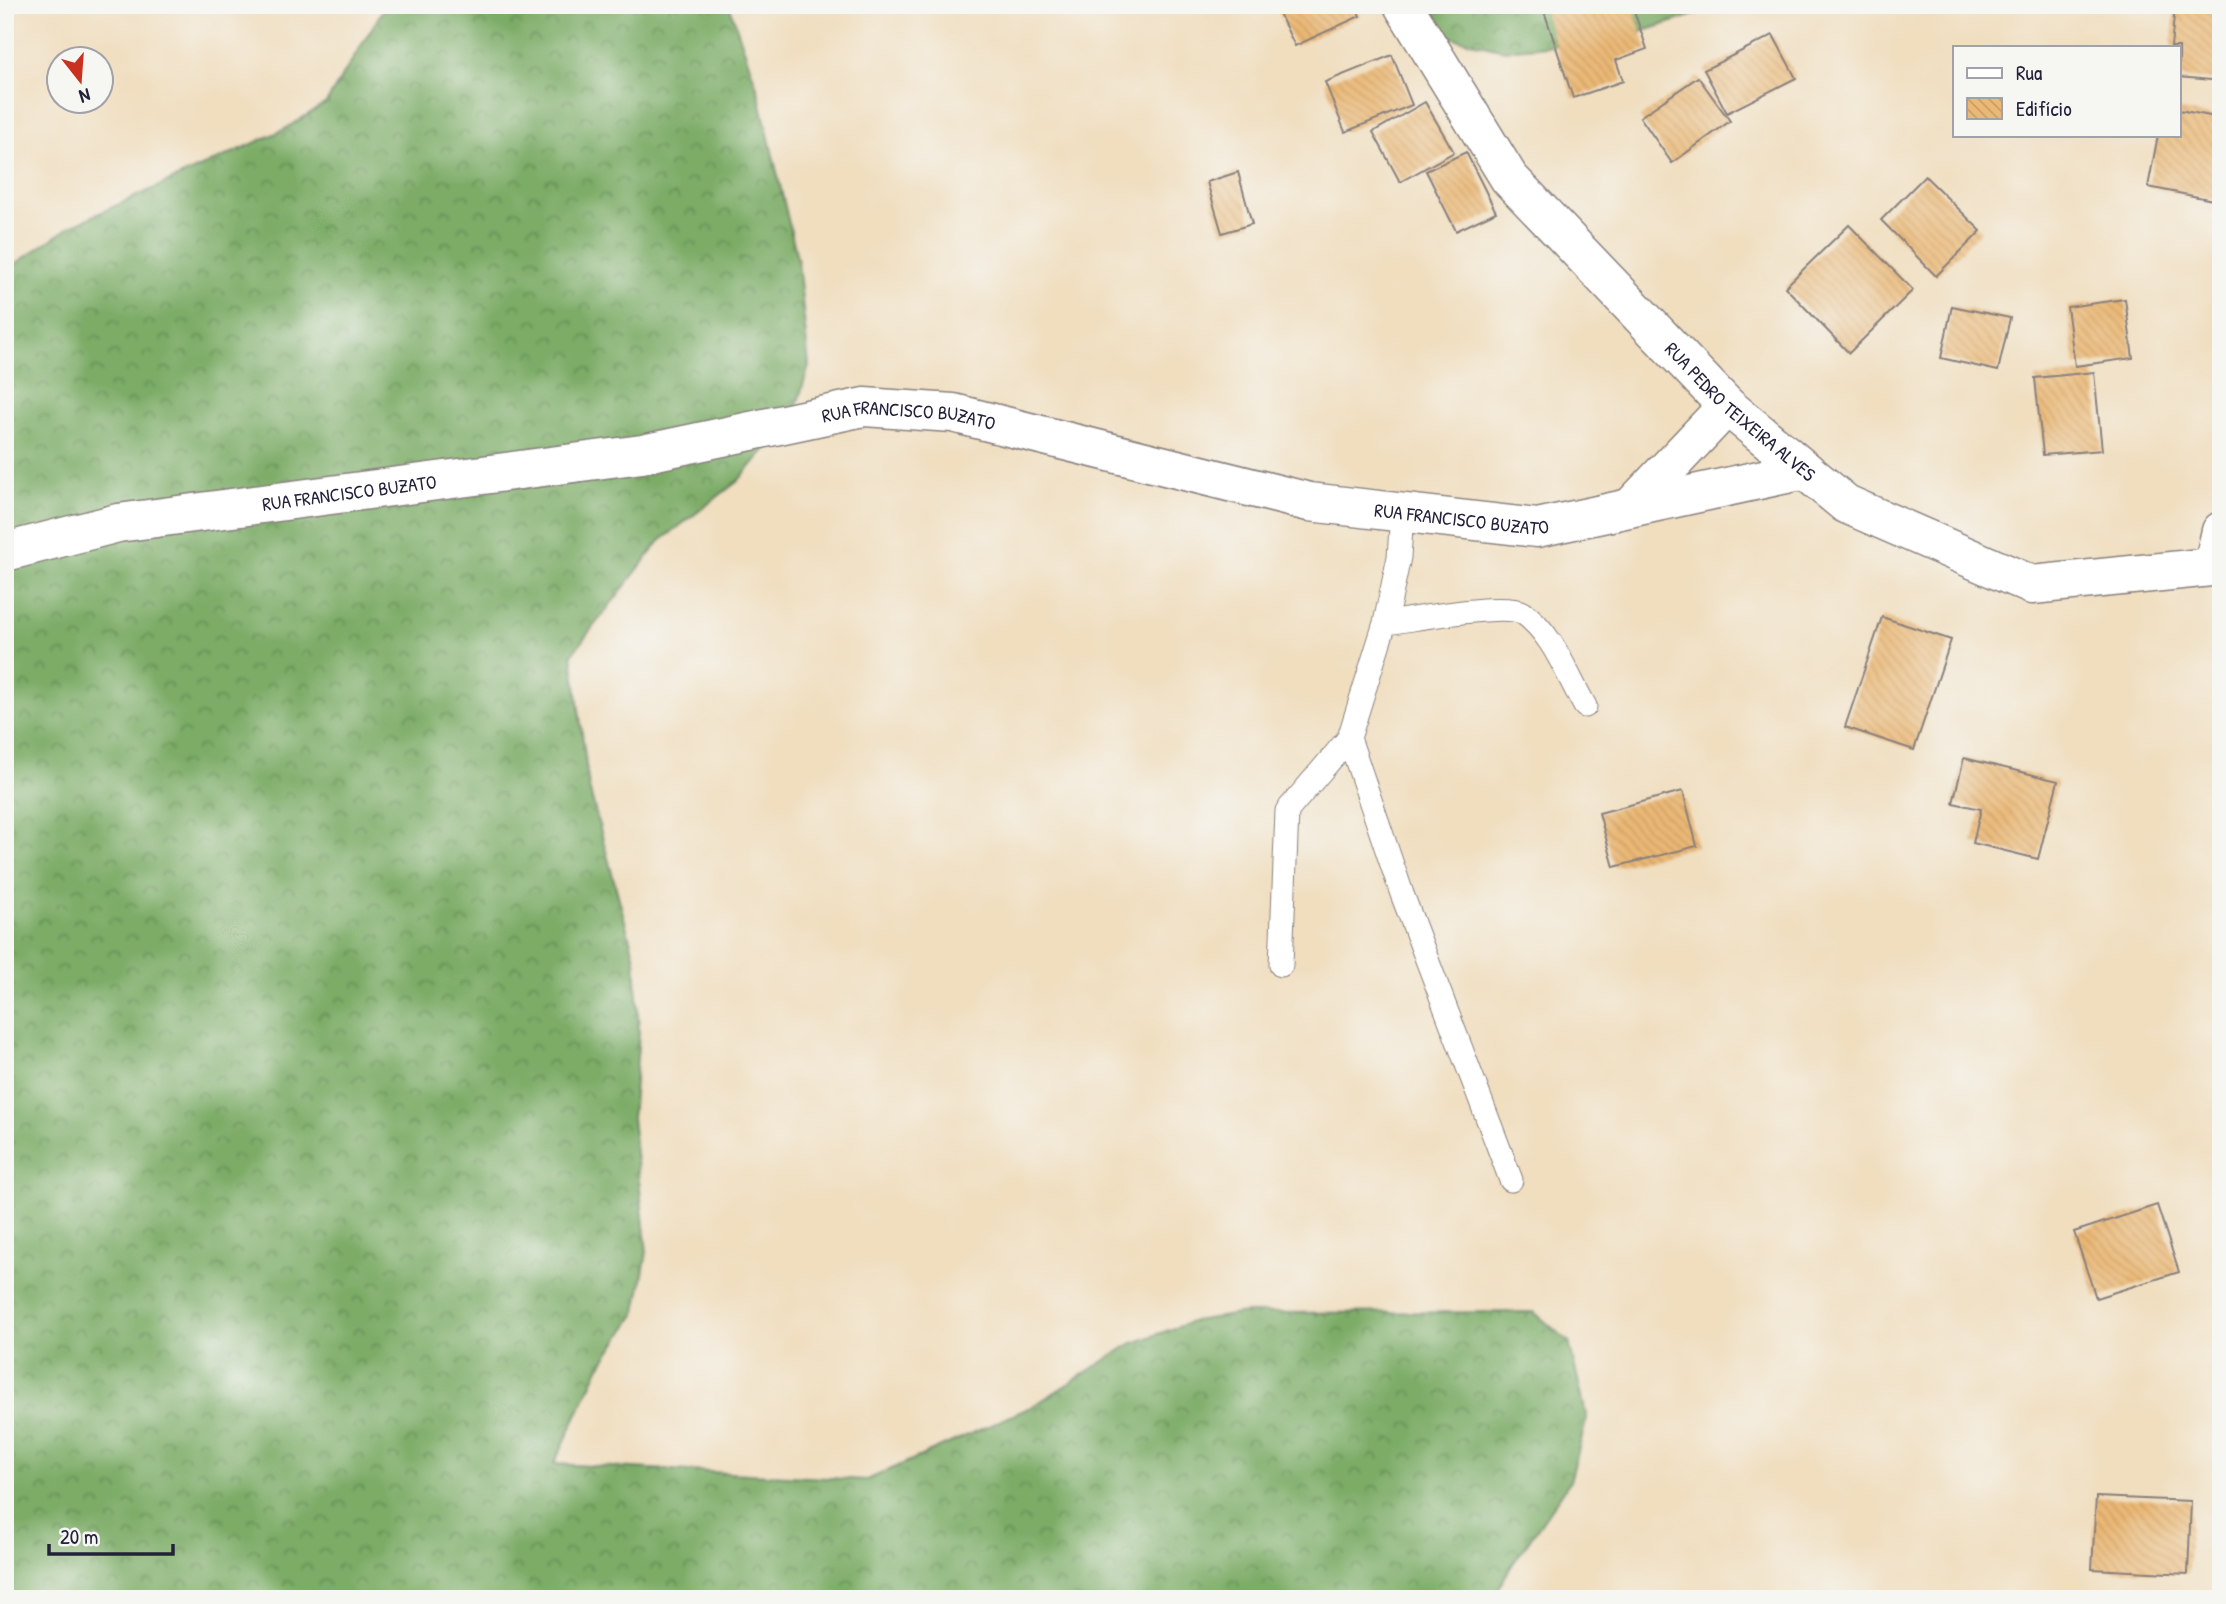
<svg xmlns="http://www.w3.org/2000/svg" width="2226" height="1604" font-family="'Patrick Hand',sans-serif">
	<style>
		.forest { fill: url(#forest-crowns); stroke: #4e6750; stroke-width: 2 }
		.building { fill: url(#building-back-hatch) }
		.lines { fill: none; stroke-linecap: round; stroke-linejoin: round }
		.service-casing { stroke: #89807d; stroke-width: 25 }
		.minor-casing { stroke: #89807d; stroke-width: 41 }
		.tertiary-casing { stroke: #89807d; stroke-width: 41 }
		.service { stroke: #fff; stroke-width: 23 }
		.minor { stroke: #fff; stroke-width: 38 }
		.tertiary { stroke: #fff; stroke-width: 38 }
		.labels { text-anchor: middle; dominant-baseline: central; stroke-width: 6; stroke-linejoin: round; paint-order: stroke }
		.street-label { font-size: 19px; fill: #22223b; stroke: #f6f6f2 }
	</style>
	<defs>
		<pattern id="forest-crowns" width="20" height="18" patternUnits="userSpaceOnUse" patternTransform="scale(1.75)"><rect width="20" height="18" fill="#7bac66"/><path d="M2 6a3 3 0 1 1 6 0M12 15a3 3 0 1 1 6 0" fill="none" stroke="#648c55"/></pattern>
		<pattern id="building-back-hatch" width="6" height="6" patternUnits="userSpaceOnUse" patternTransform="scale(1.75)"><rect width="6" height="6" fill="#ebb875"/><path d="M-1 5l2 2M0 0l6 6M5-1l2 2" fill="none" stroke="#c99e66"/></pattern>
	</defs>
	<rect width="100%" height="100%" fill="#f6f6f2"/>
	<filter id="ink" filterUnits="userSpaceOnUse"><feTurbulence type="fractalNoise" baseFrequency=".0143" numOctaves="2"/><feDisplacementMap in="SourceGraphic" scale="14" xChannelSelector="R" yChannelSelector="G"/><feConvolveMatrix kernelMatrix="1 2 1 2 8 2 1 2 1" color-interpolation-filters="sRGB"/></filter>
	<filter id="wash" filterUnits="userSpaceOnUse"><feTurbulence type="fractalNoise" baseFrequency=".00686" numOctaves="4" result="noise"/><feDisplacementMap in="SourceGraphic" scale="28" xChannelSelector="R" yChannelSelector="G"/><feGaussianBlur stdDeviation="1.57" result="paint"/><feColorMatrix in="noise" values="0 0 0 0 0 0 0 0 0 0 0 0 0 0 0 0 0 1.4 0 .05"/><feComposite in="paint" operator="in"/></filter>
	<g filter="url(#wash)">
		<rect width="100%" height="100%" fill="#f0debf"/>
		<!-- forest -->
		<path class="forest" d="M 386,5 L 729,5 L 757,87 L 798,262 L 809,366 L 793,418 L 738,481 L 660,541 L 572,654 L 589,788 L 635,958 L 639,1033 L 632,1118 L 647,1252 L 636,1313 L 599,1368 L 554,1464 L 867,1480 L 1033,1406 L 1131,1344 L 1194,1321 L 1245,1313 L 1534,1312 L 1569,1342 L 1587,1418 L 1570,1481 L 1508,1571 L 1493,1599 L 5,1599 L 5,271 L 71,226 L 283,130 L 326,103 Z
			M 1380,5 L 1725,5 L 1619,39 L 1504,50 L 1430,32 Z"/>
		<g id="blocks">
			<!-- building -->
			<path class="building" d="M 1275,5 L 1355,5 L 1360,16 L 1295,46 Z
				M 1542,5 L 1632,5 L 1647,49 L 1616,60 L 1623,81 L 1573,98 Z
				M 2175,6 L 2221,10 L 2221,81 L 2179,77 L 2179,47 L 2171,47 Z
				M 1773,35 L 1796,78 L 1727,113 L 1704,70 Z
				M 1392,55 L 1412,105 L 1345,132 L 1325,82 Z
				M 1698,77 L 1730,121 L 1672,163 L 1640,117 Z
				M 1425,102 L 1454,152 L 1400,182 L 1373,132 Z
				M 2179,110 L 2221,118 L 2221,184 L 2218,201 L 2148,187 L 2158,135 L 2179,135 Z
				M 1466,152 L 1496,212 L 1456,231 L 1426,171 Z
				M 1238,172 L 1252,224 L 1222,233 L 1207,182 Z
				M 1925,176 L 1981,231 L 1936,276 L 1881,220 Z
				M 1849,225 L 1913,290 L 1849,353 L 1785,287 Z
				M 2125,299 L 2133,358 L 2075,366 L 2067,307 Z
				M 1952,306 L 2010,318 L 1998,371 L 1941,358 Z
				M 2094,372 L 2102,450 L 2043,455 L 2035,378 Z
				M 1882,617 L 1951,640 L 1914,750 L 1845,727 Z
				M 1964,758 L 2058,781 L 2038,859 L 1973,843 L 1981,809 L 1953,803 Z
				M 1683,791 L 1697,846 L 1614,867 L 1599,813 Z
				M 2157,1205 L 2179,1272 L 2096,1298 L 2074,1232 Z
				M 2096,1497 L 2191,1501 L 2188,1574 L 2092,1569 Z"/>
		</g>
	</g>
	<g filter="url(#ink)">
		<use href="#blocks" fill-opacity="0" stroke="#89807d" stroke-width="2"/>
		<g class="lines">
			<defs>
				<path id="service" d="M 1402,513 L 1399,557 L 1385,623 L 1349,738 L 1402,894 L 1511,1180
					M 1385,623 C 1410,620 1504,602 1523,613 C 1552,632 1568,677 1585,706
					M 1281,965 L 1287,811 L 1349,738"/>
				<g id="minor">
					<path d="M 1631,507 L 1727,406"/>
					<path id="s1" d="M 5,552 L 118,523 L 642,454 L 864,407 L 953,413 L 1309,502 L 1537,528 L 1805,470"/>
					<path d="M 2213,566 L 2221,531"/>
				</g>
				<g id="tertiary">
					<path id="s2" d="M 1403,5 L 1509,178 L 1727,406 L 1846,504 L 2032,585 L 2221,566"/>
				</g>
			</defs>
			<!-- service casing -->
			<use href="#service" class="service-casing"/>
			<!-- minor casing -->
			<use href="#minor" class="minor-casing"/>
			<!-- tertiary casing -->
			<use href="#tertiary" class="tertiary-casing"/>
			<!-- service -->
			<use href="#service" class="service"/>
			<!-- minor -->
			<use href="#minor" class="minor"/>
			<!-- tertiary -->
			<use href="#tertiary" class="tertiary"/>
		</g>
	</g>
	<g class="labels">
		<!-- street labels -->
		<g class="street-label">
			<text stroke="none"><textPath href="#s2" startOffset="532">RUA PEDRO TEIXEIRA ALVES</textPath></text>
			<text stroke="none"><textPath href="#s1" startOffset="917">RUA FRANCISCO BUZATO</textPath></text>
			<text stroke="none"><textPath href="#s1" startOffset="350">RUA FRANCISCO BUZATO</textPath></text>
			<text stroke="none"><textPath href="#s1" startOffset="1482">RUA FRANCISCO BUZATO</textPath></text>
		</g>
	</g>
	<!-- margin -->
	<rect width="2226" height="1604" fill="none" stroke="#f6f6f2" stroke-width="28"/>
	<!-- legend -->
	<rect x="1953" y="46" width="228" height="91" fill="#f6f6f2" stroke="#a1a1a9" stroke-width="2"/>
	<rect x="1967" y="68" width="35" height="10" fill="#ffffff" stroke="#a1a1a9" stroke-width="2"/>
	<text x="2016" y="80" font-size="21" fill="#22223b">Rua</text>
	<rect x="1967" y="98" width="35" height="21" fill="url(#building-back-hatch)" stroke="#a1a1a9" stroke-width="2"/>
	<text x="2016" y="116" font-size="21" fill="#22223b">Edifício</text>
	<!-- north arrow -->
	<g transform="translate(80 80) rotate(163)"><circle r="33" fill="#f6f6f2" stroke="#a1a1a9" stroke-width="2"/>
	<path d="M0-5L12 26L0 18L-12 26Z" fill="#c8321e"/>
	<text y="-10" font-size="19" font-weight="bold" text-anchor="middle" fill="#22223b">N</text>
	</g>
	<!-- scale -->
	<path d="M49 1544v10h124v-10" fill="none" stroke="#22223b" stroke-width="3.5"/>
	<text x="60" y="1544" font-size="21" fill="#22223b" stroke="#f6f6f2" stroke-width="5" paint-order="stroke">20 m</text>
</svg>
